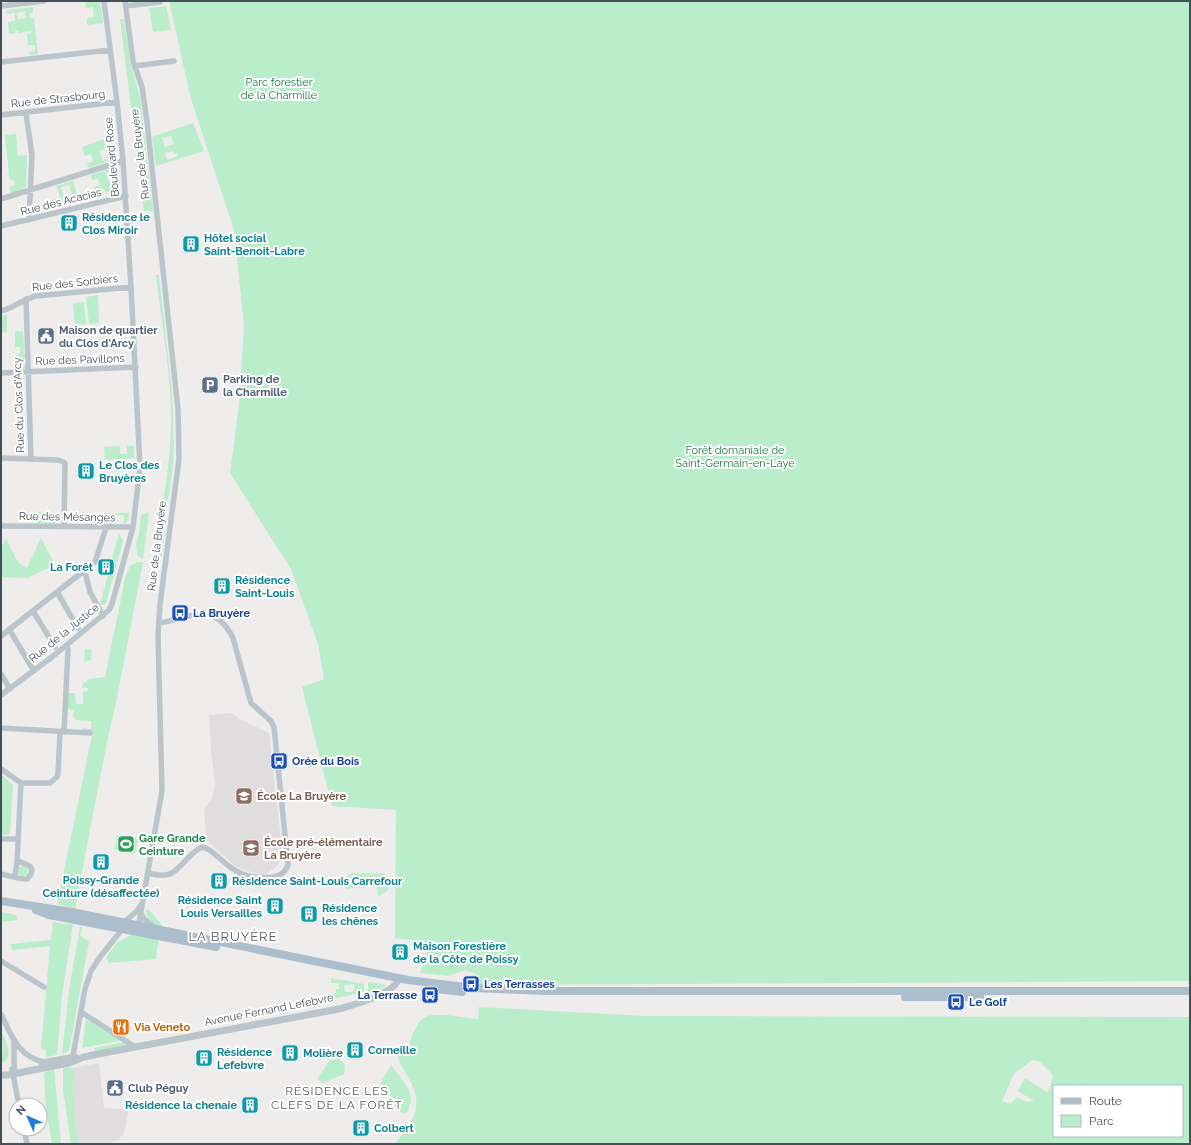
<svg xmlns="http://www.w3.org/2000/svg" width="1191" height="1145" font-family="Raleway,sans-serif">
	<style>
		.education { fill: #e0ddde }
		.green { fill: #baedca; fill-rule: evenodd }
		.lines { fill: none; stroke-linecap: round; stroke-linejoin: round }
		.minor { stroke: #bac5cb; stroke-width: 5.5 }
		.tertiary { stroke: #bac5cb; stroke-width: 7 }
		.primary { stroke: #acbecb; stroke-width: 8 }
		.labels { text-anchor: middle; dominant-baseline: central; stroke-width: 4; stroke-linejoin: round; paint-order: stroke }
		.park-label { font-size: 11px; fill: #187741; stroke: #fff }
		.street-label { font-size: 11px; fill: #455159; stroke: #fff }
		.culture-label { font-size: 11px; font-weight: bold; fill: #0d838f; stroke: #fff; text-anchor: start }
		.service-label { font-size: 11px; font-weight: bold; fill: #4e5e75; stroke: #fff; text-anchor: start }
		.transit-label { font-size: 11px; font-weight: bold; fill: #164399; stroke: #fff; text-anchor: start }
		.education-label { font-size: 11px; font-weight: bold; fill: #785e54; stroke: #fff; text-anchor: start }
		.leisure-label { font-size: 11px; font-weight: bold; fill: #27864d; stroke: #fff; text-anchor: start }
		.food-label { font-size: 11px; font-weight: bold; fill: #c56008; stroke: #fff; text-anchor: start }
		.neighbourhood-label { font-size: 12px; letter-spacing: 1px; fill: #595d61; stroke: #fff }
		.quarter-label { font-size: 13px; letter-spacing: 1px; fill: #595d61; stroke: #fff }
	</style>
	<rect width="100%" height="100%" fill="#efecec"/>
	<!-- education -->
	<path class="education" d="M 231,713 L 238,718 L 269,733 L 283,857 L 278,865 L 274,869 L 267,873 L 262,874 L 247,871 L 235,866 L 202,836 L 206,832 L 204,810 L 212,798 L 215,784 L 211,749 L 209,715 Z
		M 99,1063 L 104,1108 L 129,1110 L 124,1133 L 118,1140 L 112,1142 L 112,1144 L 78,1144 L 74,1113 L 73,1068 Z"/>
	<!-- green -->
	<path class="green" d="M 85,1 L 100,1 L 103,23 L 87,25 L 87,18 L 94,17 L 93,7 L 86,8 Z
		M 169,1 L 1190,1 L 1190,981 L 479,985 L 479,975 L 465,970 L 448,976 L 420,973 L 430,942 L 395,938 L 396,810 L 332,806 L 302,687 L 324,679 L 318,644 L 291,569 L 230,473 L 239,405 L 244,325 L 234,230 L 191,99 Z
		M 166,6 L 171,30 L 153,32 L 149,8 Z
		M 33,7 L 33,13 L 30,13 L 30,18 L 34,18 L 38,54 L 29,55 L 29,52 L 35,51 L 35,45 L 28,45 L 27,34 L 31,33 L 31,31 L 18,33 L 18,31 L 15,31 L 16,33 L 9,34 L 8,22 L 15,21 L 15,13 L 7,14 L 7,10 ZM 25,11 L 26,18 L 18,19 L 16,13 Z
		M 120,19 L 124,19 L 131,66 L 140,97 L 153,211 L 144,211 Z
		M 193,123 L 204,151 L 156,166 L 152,137 ZM 171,136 L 174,144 L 165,147 L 162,138 ZM 173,151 L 174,154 L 177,153 L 178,156 L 167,160 L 165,153 Z
		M 16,134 L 18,156 L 27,155 L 26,186 L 25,188 L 11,193 L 9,187 L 15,185 L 14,180 L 11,181 L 11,179 L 7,180 L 10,179 L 9,175 L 5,176 L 9,174 L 5,135 Z
		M 115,135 L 117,156 L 115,159 L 89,168 L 87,163 L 93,161 L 91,154 L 85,156 L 82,147 ZM 107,148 L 110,158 L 104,159 L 103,161 L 99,151 Z
		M 116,167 L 119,168 L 120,190 L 106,193 L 104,189 L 102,190 L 103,194 L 97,196 L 94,187 L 100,185 L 98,179 L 92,180 L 91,175 ZM 114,170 L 117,180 L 109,182 L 106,173 Z
		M 73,181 L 78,198 L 75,199 L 76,201 L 79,201 L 44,210 L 43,206 L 39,208 L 40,211 L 32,213 L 33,207 L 47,202 L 48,208 L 55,205 L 53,200 L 60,197 L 56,186 ZM 69,185 L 72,195 L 64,197 L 61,187 Z
		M 156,275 L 159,275 L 172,391 L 174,451 L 171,482 L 165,514 L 165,534 L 161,558 L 161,561 L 155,561 L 154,564 L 152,564 C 161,514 172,463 171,411 C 170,366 161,320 156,275 Z
		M 98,295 L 99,323 L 89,324 L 86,297 Z
		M 84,302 L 86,324 L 75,325 L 73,303 Z
		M 7,315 L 7,332 L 1,333 L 1,316 Z
		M 15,331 L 23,331 L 25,361 L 23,360 L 19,360 L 18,361 L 17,361 L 17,365 L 25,365 L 25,369 L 15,370 L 15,359 L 18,359 L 18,354 L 20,354 L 20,347 L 15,347 Z
		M 120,446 L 120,454 L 127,454 L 127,446 L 134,446 L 134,458 L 105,460 L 104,447 Z
		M 36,512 L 59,513 L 58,520 L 54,524 L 36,524 Z
		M 104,513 L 129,513 L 128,521 L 124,524 L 124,515 L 117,515 L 117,519 L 115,519 L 115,524 L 104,524 Z
		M 149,513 L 143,559 L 137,555 L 136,544 L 139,534 L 141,515 Z
		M 119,533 L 123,541 L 106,603 L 103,605 L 100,604 Z
		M 6,538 L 16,559 L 20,564 L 27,568 L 41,538 L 55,565 L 27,578 L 1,577 L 1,548 Z
		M 137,562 L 143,562 L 117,698 L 107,742 L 76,902 L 76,911 L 68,907 L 57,904 L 93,731 L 82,730 L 82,728 L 91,729 L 91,721 L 75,720 L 75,718 L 73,718 L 74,710 L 67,709 L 68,693 L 75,693 L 76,704 L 83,704 L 83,692 L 88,691 L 88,688 L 82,688 L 83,683 L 86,682 L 88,679 L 105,677 L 119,609 L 125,578 L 130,566 Z
		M 85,649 L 92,650 L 91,660 L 84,662 Z
		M 1,774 L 13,785 L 10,833 L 7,835 L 1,835 Z
		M 117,835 L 138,839 L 135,853 L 115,850 Z
		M18 871a5 5 0 1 1 10 0a5 5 0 1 1-10 0Z
		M 384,873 C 390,879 393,892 381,894 L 381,895 L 378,896 L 377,888 L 376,886 L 346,889 L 346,878 L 349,874 Z
		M 148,909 L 149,910 L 163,926 L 156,925 L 148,919 L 146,911 Z
		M 1,912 L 16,915 L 17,920 L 1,922 Z
		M 53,922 L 64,924 L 73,924 L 62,996 L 57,1055 L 46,1057 L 46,1050 L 41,1049 L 50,946 L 12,950 L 11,944 L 51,940 Z
		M 80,927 L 83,927 L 80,935 L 89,942 L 69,1051 L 62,1054 L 69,990 Z
		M 133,934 L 159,937 L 156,959 L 109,963 L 106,958 L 116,943 Z
		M 331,978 L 364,984 L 364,992 L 333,999 L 332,994 L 336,993 L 336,989 L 339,989 L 339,983 L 331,983 ZM 354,984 L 355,990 L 353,990 L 353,992 L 345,992 L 344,985 Z
		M 369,982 L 383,984 L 385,986 L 382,989 L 368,995 L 368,983 Z
		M 479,1007 L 645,1016 L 1190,1017 L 1190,1144 L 395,1144 C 414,1120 425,1106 408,1077 C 402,1067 397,1060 396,1049 L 406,1053 C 410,1042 415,1023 425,1017 C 434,1012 467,1018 478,1019 ZM 1032,1060 L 1039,1061 L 1053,1075 L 1050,1088 L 1047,1092 L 1025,1078 L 1018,1091 L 1034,1101 L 1027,1102 L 1017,1097 L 1010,1104 L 1002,1101 L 1014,1074 ZM 1054,1086 L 1182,1086 L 1182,1136 L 1054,1136 Z
		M 86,1019 L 120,1039 L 119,1041 L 82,1048 Z
		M 1,1031 C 6,1042 15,1057 1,1064 L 1,1054 L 3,1052 L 2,1046 L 1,1046 Z
		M 124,1042 L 128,1046 L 95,1052 L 94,1048 Z
		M 335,1059 C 344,1059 346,1066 344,1074 L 323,1083 L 317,1079 L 330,1060 Z
		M 391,1065 L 407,1086 L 410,1093 L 411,1100 L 408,1111 L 404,1114 L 387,1103 L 390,1098 L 390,1090 L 385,1085 L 380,1084 Z
		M 63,1067 L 73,1068 L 74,1113 L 78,1144 L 71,1144 L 63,1089 Z
		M 54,1069 L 61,1144 L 52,1144 L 46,1108 L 44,1073 Z"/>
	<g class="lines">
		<!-- minor -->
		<path class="minor" d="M 125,1 L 133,61 L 142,87 L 147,122 L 178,409 L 179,459 L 160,604 L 158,636 L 162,791 L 138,928
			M 1,6 L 44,1
			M 126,6 L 160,2
			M 1,62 L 110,50
			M 135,66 L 174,61
			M 26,113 L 32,155 L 29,220
			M 1,115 L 117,102
			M 1,199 L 123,161
			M 1,226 L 126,196
			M 26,299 L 31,459
			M 1,311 C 14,308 23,299 36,296 L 131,287
			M 1,373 L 136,367
			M 1,458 L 58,460 L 64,462 L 65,464 L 64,527
			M 1,526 L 133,527
			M 85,572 L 90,592 L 103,616
			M 57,592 L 78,628
			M 33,611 L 55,647
			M 9,629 L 34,671
			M 1,636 L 95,562 L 106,528
			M 1,674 L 10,689
			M 1,695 L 52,657 L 109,610 L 112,604 L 133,527 L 140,467 L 131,287 L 123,161 L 117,102 L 104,1
			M 1,728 L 90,733
			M 64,732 L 68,649 L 66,646
			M 1,769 L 21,783 L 50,783 L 57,777 L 58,774 L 60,732
			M 1,839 L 18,839
			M 148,873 C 171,879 174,873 189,857 C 193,853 197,849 202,847 C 209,848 213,853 218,857 C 237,874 246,879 272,877 C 280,876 286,873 288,864 L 274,727 L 271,721 L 251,703 L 233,638 C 214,600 191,618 159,623
			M 1,874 C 6,875 22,880 27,879 C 28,878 30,876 31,874 C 35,865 23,863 17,861 L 21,783
			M 15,877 L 17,861
			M 141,914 L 145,920 L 154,927
			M 1,961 L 44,987
			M 81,1012 L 135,1047
			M 1,1014 C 11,1035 19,1058 45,1062
			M 14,1042 L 14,1062 L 15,1072
			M 72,1061 L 85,989 L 91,971 L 100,957 L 120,932 L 123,923 L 137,911 L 141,905
			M 12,1069 L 19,1105
			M 24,1129 L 27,1144"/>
		<!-- tertiary -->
		<path class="tertiary" d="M 42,1063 L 75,1057
			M 1,1075 L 8,1075 L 69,1063 L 84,1057 L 98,1054 L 339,1009 C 353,1005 395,994 399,978"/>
		<!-- primary -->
		<path class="primary" d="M 1,901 L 72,912 L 408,980 L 473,988 L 546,991 L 1190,991
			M 36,910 L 49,915 L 216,947
			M 436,989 L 462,992
			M 905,997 L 980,997"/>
	</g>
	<!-- icons -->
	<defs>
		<symbol id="building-square" viewBox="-11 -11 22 22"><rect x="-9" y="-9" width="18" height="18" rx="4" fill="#0f9aa8" stroke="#fff"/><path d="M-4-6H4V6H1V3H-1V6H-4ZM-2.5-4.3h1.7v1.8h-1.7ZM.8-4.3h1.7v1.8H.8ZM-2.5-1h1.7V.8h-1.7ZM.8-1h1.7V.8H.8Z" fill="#fff"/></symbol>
		<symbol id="civic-square" viewBox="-11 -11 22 22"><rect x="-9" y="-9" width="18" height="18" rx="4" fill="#5c6f8a" stroke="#fff"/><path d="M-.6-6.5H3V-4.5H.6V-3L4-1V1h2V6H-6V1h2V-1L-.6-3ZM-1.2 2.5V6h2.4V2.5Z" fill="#fff"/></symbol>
		<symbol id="parking-square" viewBox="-11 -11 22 22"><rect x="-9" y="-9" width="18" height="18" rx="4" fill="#5c6f8a" stroke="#fff"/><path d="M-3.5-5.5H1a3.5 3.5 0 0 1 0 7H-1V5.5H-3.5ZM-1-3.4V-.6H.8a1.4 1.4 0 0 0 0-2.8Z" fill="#fff"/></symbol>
		<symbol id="bus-square" viewBox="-11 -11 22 22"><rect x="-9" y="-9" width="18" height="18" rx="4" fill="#1a4fb4" stroke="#fff"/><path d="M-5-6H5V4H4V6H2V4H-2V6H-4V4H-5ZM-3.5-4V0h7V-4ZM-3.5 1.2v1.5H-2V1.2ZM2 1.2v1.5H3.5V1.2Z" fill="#fff"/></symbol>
		<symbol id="school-square" viewBox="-11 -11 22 22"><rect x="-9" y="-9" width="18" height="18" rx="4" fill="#8d6e63" stroke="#fff"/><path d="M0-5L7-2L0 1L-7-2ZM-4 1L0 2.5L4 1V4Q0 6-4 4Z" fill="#fff"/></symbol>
		<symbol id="stadium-square" viewBox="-11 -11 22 22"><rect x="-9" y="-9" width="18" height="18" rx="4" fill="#2e9e5b" stroke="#fff"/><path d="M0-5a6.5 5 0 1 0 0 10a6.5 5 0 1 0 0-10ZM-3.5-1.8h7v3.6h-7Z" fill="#fff"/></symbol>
		<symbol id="restaurant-square" viewBox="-11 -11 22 22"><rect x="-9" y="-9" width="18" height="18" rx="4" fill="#e8710a" stroke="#fff"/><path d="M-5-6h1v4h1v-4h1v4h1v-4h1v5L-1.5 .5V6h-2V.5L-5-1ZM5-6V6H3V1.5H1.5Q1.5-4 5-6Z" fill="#fff"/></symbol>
	</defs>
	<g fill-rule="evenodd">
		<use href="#building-square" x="59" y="213" width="20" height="20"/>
		<use href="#building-square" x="181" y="234" width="20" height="20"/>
		<use href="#civic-square" x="36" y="326" width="20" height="20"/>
		<use href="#parking-square" x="200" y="375" width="20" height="20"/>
		<use href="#building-square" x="76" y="461" width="20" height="20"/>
		<use href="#building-square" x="96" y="557" width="20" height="20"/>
		<use href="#building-square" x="212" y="576" width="20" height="20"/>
		<use href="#bus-square" x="170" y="603" width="20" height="20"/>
		<use href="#bus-square" x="269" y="751" width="20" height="20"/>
		<use href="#school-square" x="234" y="786" width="20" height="20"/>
		<use href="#stadium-square" x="116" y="834" width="20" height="20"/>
		<use href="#school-square" x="241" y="838" width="20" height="20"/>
		<use href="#building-square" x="91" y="852" width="20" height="20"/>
		<use href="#building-square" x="209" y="871" width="20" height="20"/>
		<use href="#building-square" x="265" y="896" width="20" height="20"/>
		<use href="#building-square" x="299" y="904" width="20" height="20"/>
		<use href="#building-square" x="390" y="942" width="20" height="20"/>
		<use href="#bus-square" x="461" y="974" width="20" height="20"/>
		<use href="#bus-square" x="420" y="985" width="20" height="20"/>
		<use href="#bus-square" x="946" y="992" width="20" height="20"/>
		<use href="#restaurant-square" x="111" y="1017" width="20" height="20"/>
		<use href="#building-square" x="345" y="1040" width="20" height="20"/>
		<use href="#building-square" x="280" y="1043" width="20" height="20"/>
		<use href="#building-square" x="194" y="1048" width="20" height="20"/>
		<use href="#civic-square" x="105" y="1078" width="20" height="20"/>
		<use href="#building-square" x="240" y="1095" width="20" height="20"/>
		<use href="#building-square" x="351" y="1118" width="20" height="20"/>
	</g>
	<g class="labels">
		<!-- park labels -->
		<g class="park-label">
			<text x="279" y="82">Parc forestier<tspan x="279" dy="13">de la Charmille</tspan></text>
			<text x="735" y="450">Forêt domaniale de<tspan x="735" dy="13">Saint-Germain-en-Laye</tspan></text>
		</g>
		<!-- street labels -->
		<g class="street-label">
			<text transform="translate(58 99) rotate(-6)">Rue de Strasbourg</text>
			<text transform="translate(140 154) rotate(-97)">Rue de la Bruyère</text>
			<text transform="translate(112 157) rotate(-95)">Boulevard Rose</text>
			<text transform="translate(61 202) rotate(-14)">Rue des Acacias</text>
			<text transform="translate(75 283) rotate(-6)">Rue des Sorbiers</text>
			<text transform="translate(80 360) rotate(-2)">Rue des Pavillons</text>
			<text transform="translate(19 405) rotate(-92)">Rue du Clos d'Arcy</text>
			<text transform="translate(67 517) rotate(1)">Rue des Mésanges</text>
			<text transform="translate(157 546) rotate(-83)">Rue de la Bruyère</text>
			<text transform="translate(64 633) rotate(-39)">Rue de la Justice</text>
			<text transform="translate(269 1010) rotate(-11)">Avenue Fernand Lefebvre</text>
		</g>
		<!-- culture labels -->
		<g class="culture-label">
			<text x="82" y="217">Résidence le<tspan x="82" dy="13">Clos Miroir</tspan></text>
			<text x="204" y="238">Hôtel social<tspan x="204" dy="13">Saint-Benoit-Labre</tspan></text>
			<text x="99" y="465">Le Clos des<tspan x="99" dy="13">Bruyères</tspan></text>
			<text x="93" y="567" text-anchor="end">La Forêt</text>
			<text x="235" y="580">Résidence<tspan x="235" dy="13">Saint-Louis</tspan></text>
			<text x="101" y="880" text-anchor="middle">Poissy-Grande<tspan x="101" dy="13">Ceinture (désaffectée)</tspan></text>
			<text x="232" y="881">Résidence Saint-Louis Carrefour</text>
			<text x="262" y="900" text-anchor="end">Résidence Saint<tspan x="262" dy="13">Louis Versailles</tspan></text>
			<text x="322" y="908">Résidence<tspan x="322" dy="13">les chênes</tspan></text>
			<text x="413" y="946">Maison Forestière<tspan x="413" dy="13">de la Côte de Poissy</tspan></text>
			<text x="368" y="1050">Corneille</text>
			<text x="217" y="1052">Résidence<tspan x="217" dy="13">Lefebvre</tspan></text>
			<text x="303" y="1053">Molière</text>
			<text x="237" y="1105" text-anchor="end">Résidence la chenaie</text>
			<text x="374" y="1128">Colbert</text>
		</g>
		<!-- service labels -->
		<g class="service-label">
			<text x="59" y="330">Maison de quartier<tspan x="59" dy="13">du Clos d'Arcy</tspan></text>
			<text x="223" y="379">Parking de<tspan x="223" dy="13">la Charmille</tspan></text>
			<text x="128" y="1088">Club Péguy</text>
		</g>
		<!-- transit labels -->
		<g class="transit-label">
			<text x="193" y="613">La Bruyère</text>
			<text x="292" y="761">Orée du Bois</text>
			<text x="484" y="984">Les Terrasses</text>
			<text x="417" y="995" text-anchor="end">La Terrasse</text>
			<text x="969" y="1002">Le Golf</text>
		</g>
		<!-- education labels -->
		<g class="education-label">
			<text x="257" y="796">École La Bruyère</text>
			<text x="264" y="842">École pré-élémentaire<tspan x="264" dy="13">La Bruyère</tspan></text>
		</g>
		<!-- leisure labels -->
		<g class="leisure-label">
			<text x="139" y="838">Gare Grande<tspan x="139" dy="13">Ceinture</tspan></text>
		</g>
		<!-- food labels -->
		<g class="food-label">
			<text x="134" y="1027">Via Veneto</text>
		</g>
		<!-- neighbourhood labels -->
		<g class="neighbourhood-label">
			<text x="337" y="1091">RÉSIDENCE LES<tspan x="337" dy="14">CLEFS DE LA FORÊT</tspan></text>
		</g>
		<!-- quarter labels -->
		<g class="quarter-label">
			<text x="233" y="936">LA BRUYÈRE</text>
		</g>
	</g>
	<!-- border -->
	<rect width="1191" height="1145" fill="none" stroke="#455159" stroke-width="4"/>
	<!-- legend -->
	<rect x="1053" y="1085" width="130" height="52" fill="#ffffff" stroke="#b5b9bd"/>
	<rect x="1061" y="1098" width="20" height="6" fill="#acbecb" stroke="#b5b9bd"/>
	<text x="1089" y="1105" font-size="12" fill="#455159">Route</text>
	<rect x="1061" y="1115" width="20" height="12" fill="#baedca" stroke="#b5b9bd"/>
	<text x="1089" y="1125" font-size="12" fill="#455159">Parc</text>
	<!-- north arrow -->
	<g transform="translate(28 1117) rotate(315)"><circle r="19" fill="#ffffff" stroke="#b5b9bd"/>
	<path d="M0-3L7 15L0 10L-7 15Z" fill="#1d7cd8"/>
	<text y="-6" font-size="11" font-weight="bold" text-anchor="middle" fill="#455159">N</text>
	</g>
</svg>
